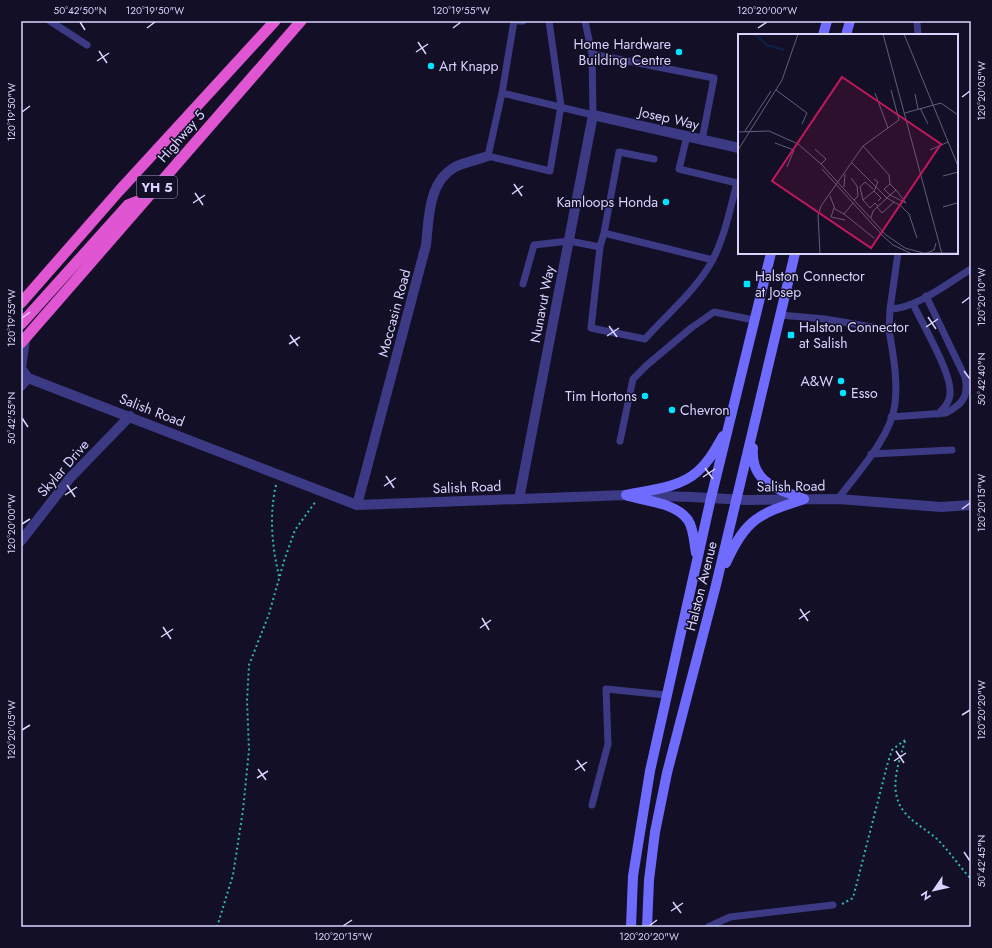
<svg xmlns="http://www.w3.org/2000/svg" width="992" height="948" font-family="Jost,sans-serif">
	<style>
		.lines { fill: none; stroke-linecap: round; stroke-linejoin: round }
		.path { stroke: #2fb8b0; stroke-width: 2; stroke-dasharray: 2 3; stroke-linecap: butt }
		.service { stroke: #3d3a85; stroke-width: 7 }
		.minor { stroke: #3d3a85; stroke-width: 10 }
		.secondary { stroke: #6f6bff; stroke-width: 10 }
		.trunk { stroke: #e055d1; stroke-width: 11 }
		.ticks { fill: none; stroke: #d9d4ff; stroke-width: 1.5 }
		.poi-dot { fill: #00e5ff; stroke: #130f26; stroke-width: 1.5 }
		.labels { text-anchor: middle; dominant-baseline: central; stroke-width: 3; stroke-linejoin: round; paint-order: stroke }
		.shield { fill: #130f26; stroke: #9e99be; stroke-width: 1 }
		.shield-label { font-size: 13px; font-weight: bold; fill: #d9d4ff }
		.poi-label { font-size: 14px; fill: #d9d4ff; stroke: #130f26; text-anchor: start }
		.street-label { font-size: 14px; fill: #d9d4ff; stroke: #130f26 }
		.inset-river { fill: none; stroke: #0c2248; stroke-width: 2 }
		.inset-road { fill: none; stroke: #625e7d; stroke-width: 1 }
		.view { fill: #c2185b; fill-opacity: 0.15; stroke: #c2185b; stroke-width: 2 }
		.inset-edge { fill: none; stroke: #d9d4ff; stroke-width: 2 }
		.neatline { fill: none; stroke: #d9d4ff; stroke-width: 1.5 }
		.ticks-label { font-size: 10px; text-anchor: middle; fill: #d9d4ff }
	</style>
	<rect width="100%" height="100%" fill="#130f26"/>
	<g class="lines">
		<!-- path -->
		<path class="path" d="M 276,485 C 269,516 272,546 279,576
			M 905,741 C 898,765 887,793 906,814 C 915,824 927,830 937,839 C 950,852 959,866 971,879
			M 842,904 L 853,898 L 888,762 L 892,750 L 905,740
			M 217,927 L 233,875 L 243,810 L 249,750 L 247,701 L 249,665 L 269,614 L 284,561 L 295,530 L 316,501"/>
		<!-- service -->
		<path class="service" d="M 50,21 L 87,45
			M 519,21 L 523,21
			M 549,21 L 561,106 L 550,171 L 488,156 L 502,93 L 593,115 L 592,54 L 585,21
			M 917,23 L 918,35
			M 592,54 L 714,78 L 702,140
			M 502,93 L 514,21
			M 604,233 L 619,152 L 654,159
			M 600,247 L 591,328 L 645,339 C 668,313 697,290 713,259 C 725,236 730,209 737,183 L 679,169 L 687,136
			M 523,284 L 534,245 L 569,241 L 600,247 L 604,233 L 713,260
			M 913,304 C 922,323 952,374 950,393 C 950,402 944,408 938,414
			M 890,309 C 917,308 948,283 971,269
			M 780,315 L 825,319 L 889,330 C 893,354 898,379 895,404 C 891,437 858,472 838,499
			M 889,330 L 890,309 L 898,253
			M 891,417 L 946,413 C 963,404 969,396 965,377 L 926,296
			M 620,441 L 633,379 L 647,365 L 691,328 L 714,312 L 754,320
			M 871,454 L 952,450
			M 592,805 L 608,744 L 606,689 L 666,695
			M 708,927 L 730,917 L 833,905"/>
		<!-- minor -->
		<path class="minor" d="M 25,339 L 21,368 L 28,378 L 357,505 L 626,495 L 692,497 L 746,500 L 838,499 L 941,507 L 971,505
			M 21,386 L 28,378
			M 519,499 L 593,115 L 739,148
			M 357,505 L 426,245 C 429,218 428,182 455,167 C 465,162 477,160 488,156
			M 21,541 L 70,478 L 130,416"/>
		<!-- secondary -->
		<path class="secondary" d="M 823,35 L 827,21
			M 846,35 L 850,21
			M 753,448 C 750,483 778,489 804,499
			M 626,495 C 650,490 679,488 697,472 C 709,462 716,448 723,436
			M 628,496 C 647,501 676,503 688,520 C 694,529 694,543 696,553
			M 726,563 C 746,518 759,514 804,499
			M 631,927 L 633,876 L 650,771 L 711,498 L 771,253
			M 647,927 L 649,880 L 655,832 L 667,773 L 716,585 L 795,253"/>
		<!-- trunk -->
		<path class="trunk" d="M 21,303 L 119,191 L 275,21
			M 21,324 L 128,205 L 146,198
			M 21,343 L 301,21"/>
	</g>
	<!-- ticks -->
	<path class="ticks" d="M 80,22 L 85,30M 147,28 L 155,22M 453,28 L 461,22M 758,28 L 767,22M 418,42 L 426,54M 99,51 L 107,63M 416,52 L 428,44M 97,61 L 109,53M 962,97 L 970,91M 22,112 L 30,106M 514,184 L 522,196M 195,193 L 203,205M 512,194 L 523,186M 193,203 L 205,195M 962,303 L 970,297M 928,317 L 936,329M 22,318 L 30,312M 609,326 L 617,337M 926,327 L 938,319M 290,335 L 298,346M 607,336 L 619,328M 289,344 L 300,337M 964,371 L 970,379M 22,418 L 28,427M 705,468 L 713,479M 386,476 L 394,488M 703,477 L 715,469M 67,485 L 75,497M 384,486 L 396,478M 65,495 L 77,487M 962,509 L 970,503M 22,524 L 30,519M 800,609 L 808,621M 482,618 L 489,630M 799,619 L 810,611M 163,627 L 171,639M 480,628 L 491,620M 161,637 L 173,629M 962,715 L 970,710M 22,730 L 30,725M 896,751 L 904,763M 577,760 L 585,771M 894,761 L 906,753M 258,769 L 266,780M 575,770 L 587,762M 257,778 L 268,771M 964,852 L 970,861M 673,902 L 681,913M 671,911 L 683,903M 343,926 L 352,920M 649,926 L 657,920"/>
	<!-- markers -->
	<g class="poi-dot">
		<circle cx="679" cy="52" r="4"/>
		<circle cx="431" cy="66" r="4"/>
		<circle cx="666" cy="202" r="4"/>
		<rect x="743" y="280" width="8" height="8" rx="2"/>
		<rect x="787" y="331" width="8" height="8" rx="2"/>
		<circle cx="841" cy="381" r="4"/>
		<circle cx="843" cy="393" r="4"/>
		<circle cx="645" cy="396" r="4"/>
		<circle cx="672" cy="410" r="4"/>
	</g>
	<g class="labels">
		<!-- shield labels -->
		<rect class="shield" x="137" y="176" width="40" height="22" rx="3"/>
		<g class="shield-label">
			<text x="157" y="187">YH 5</text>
		</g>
		<!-- poi labels -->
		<g class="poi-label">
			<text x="671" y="44" text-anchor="end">Home Hardware<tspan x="671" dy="16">Building Centre</tspan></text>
			<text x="439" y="66">Art Knapp</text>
			<text x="658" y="202" text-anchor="end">Kamloops Honda</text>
			<text x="755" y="276">Halston Connector<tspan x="755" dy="16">at Josep</tspan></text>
			<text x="799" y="327">Halston Connector<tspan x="799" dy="16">at Salish</tspan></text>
			<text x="833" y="381" text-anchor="end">A&amp;W</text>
			<text x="851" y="393">Esso</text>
			<text x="637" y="396" text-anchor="end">Tim Hortons</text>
			<text x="680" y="410">Chevron</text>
		</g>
		<!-- street labels -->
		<g class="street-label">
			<text transform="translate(669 118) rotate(13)">Josep Way</text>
			<text transform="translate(181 136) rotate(-49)">Highway 5</text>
			<text transform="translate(542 304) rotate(-79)">Nunavut Way</text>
			<text transform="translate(394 313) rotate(-75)">Moccasin Road</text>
			<text transform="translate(152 410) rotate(21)">Salish Road</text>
			<text transform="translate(63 468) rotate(-49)">Skylar Drive</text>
			<text transform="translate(791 486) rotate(-1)">Salish Road</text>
			<text transform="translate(467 487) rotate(-2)">Salish Road</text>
			<text transform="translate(701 586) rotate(-76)">Halston Avenue</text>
		</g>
	</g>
	<!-- overview -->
	<g transform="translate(738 34)">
		<rect width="220" height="220" fill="#130f26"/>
		<path class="inset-river" d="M 16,0 L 29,11 L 46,16"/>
		<path class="inset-road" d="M 145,0 L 204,220M 166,0 L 220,132M 38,56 L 69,79 L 64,90M 153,56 L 161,86M 137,59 L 150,94M 177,60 L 180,75M 182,74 L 190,90M 167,79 L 203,69 L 220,81M 7,97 L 33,57M 0,98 L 31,97 L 60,110 L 83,130 L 148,201 L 167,214 L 185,219 L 220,219M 37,109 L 56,116 L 49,133M 125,112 L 151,141 L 152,150M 77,115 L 88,125 L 83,130M 0,116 L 44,46 L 60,0M 192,116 L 210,108M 114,129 L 149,164 L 135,177 L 133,184M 84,135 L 146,203 L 155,211 L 174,220M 205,142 L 220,138M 113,144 L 119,152 L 120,162 L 116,166M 106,153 L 107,140M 135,155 L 127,148 L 122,153 L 125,166 L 132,174 L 137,169 L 140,172M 158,156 L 168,169 L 152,161 L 146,155 L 152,150 L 158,156 L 152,161 L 149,164 L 163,172 L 171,180 L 179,204M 136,157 L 143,164 L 140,167M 92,162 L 97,175 L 106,180 L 115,169M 125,166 L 136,157 L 140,148 L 136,145M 139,173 L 144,179 L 156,168M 205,173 L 219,169M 96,174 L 93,183 L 107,186M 106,180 L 136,204M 189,219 L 196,216 L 198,209M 82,220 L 80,181 L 83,172 L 125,112 L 161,86"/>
		<path class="view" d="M 104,43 L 203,110 L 133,214 L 34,147 Z"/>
		<rect width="220" height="220" class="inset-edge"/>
	</g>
	<!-- border -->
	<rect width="992" height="948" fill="none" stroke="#130f26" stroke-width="44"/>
	<!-- north arrow -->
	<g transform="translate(934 890) rotate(236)" stroke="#130f26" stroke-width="3" paint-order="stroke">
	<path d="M0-3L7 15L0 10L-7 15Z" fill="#d9d4ff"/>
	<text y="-6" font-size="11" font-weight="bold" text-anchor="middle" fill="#d9d4ff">N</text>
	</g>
	<rect x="22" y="22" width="948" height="904" class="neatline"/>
	<g class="ticks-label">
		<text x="80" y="14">50°42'50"N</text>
		<text x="155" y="14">120°19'50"W</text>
		<text x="461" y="14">120°19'55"W</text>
		<text x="767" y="14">120°20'00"W</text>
		<text transform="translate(981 91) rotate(-90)" y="4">120°20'05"W</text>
		<text transform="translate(11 112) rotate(-90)" y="4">120°19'50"W</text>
		<text transform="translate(981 297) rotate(-90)" y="4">120°20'10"W</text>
		<text transform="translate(11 318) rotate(-90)" y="4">120°19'55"W</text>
		<text transform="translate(981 379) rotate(-90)" y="4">50°42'40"N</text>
		<text transform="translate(11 418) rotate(-90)" y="4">50°42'55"N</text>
		<text transform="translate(981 503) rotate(-90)" y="4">120°20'15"W</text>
		<text transform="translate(11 524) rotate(-90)" y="4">120°20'00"W</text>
		<text transform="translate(981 710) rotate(-90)" y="4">120°20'20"W</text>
		<text transform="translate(11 730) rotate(-90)" y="4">120°20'05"W</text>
		<text transform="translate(981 861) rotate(-90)" y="4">50°42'45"N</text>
		<text x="343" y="940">120°20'15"W</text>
		<text x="649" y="940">120°20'20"W</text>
	</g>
</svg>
